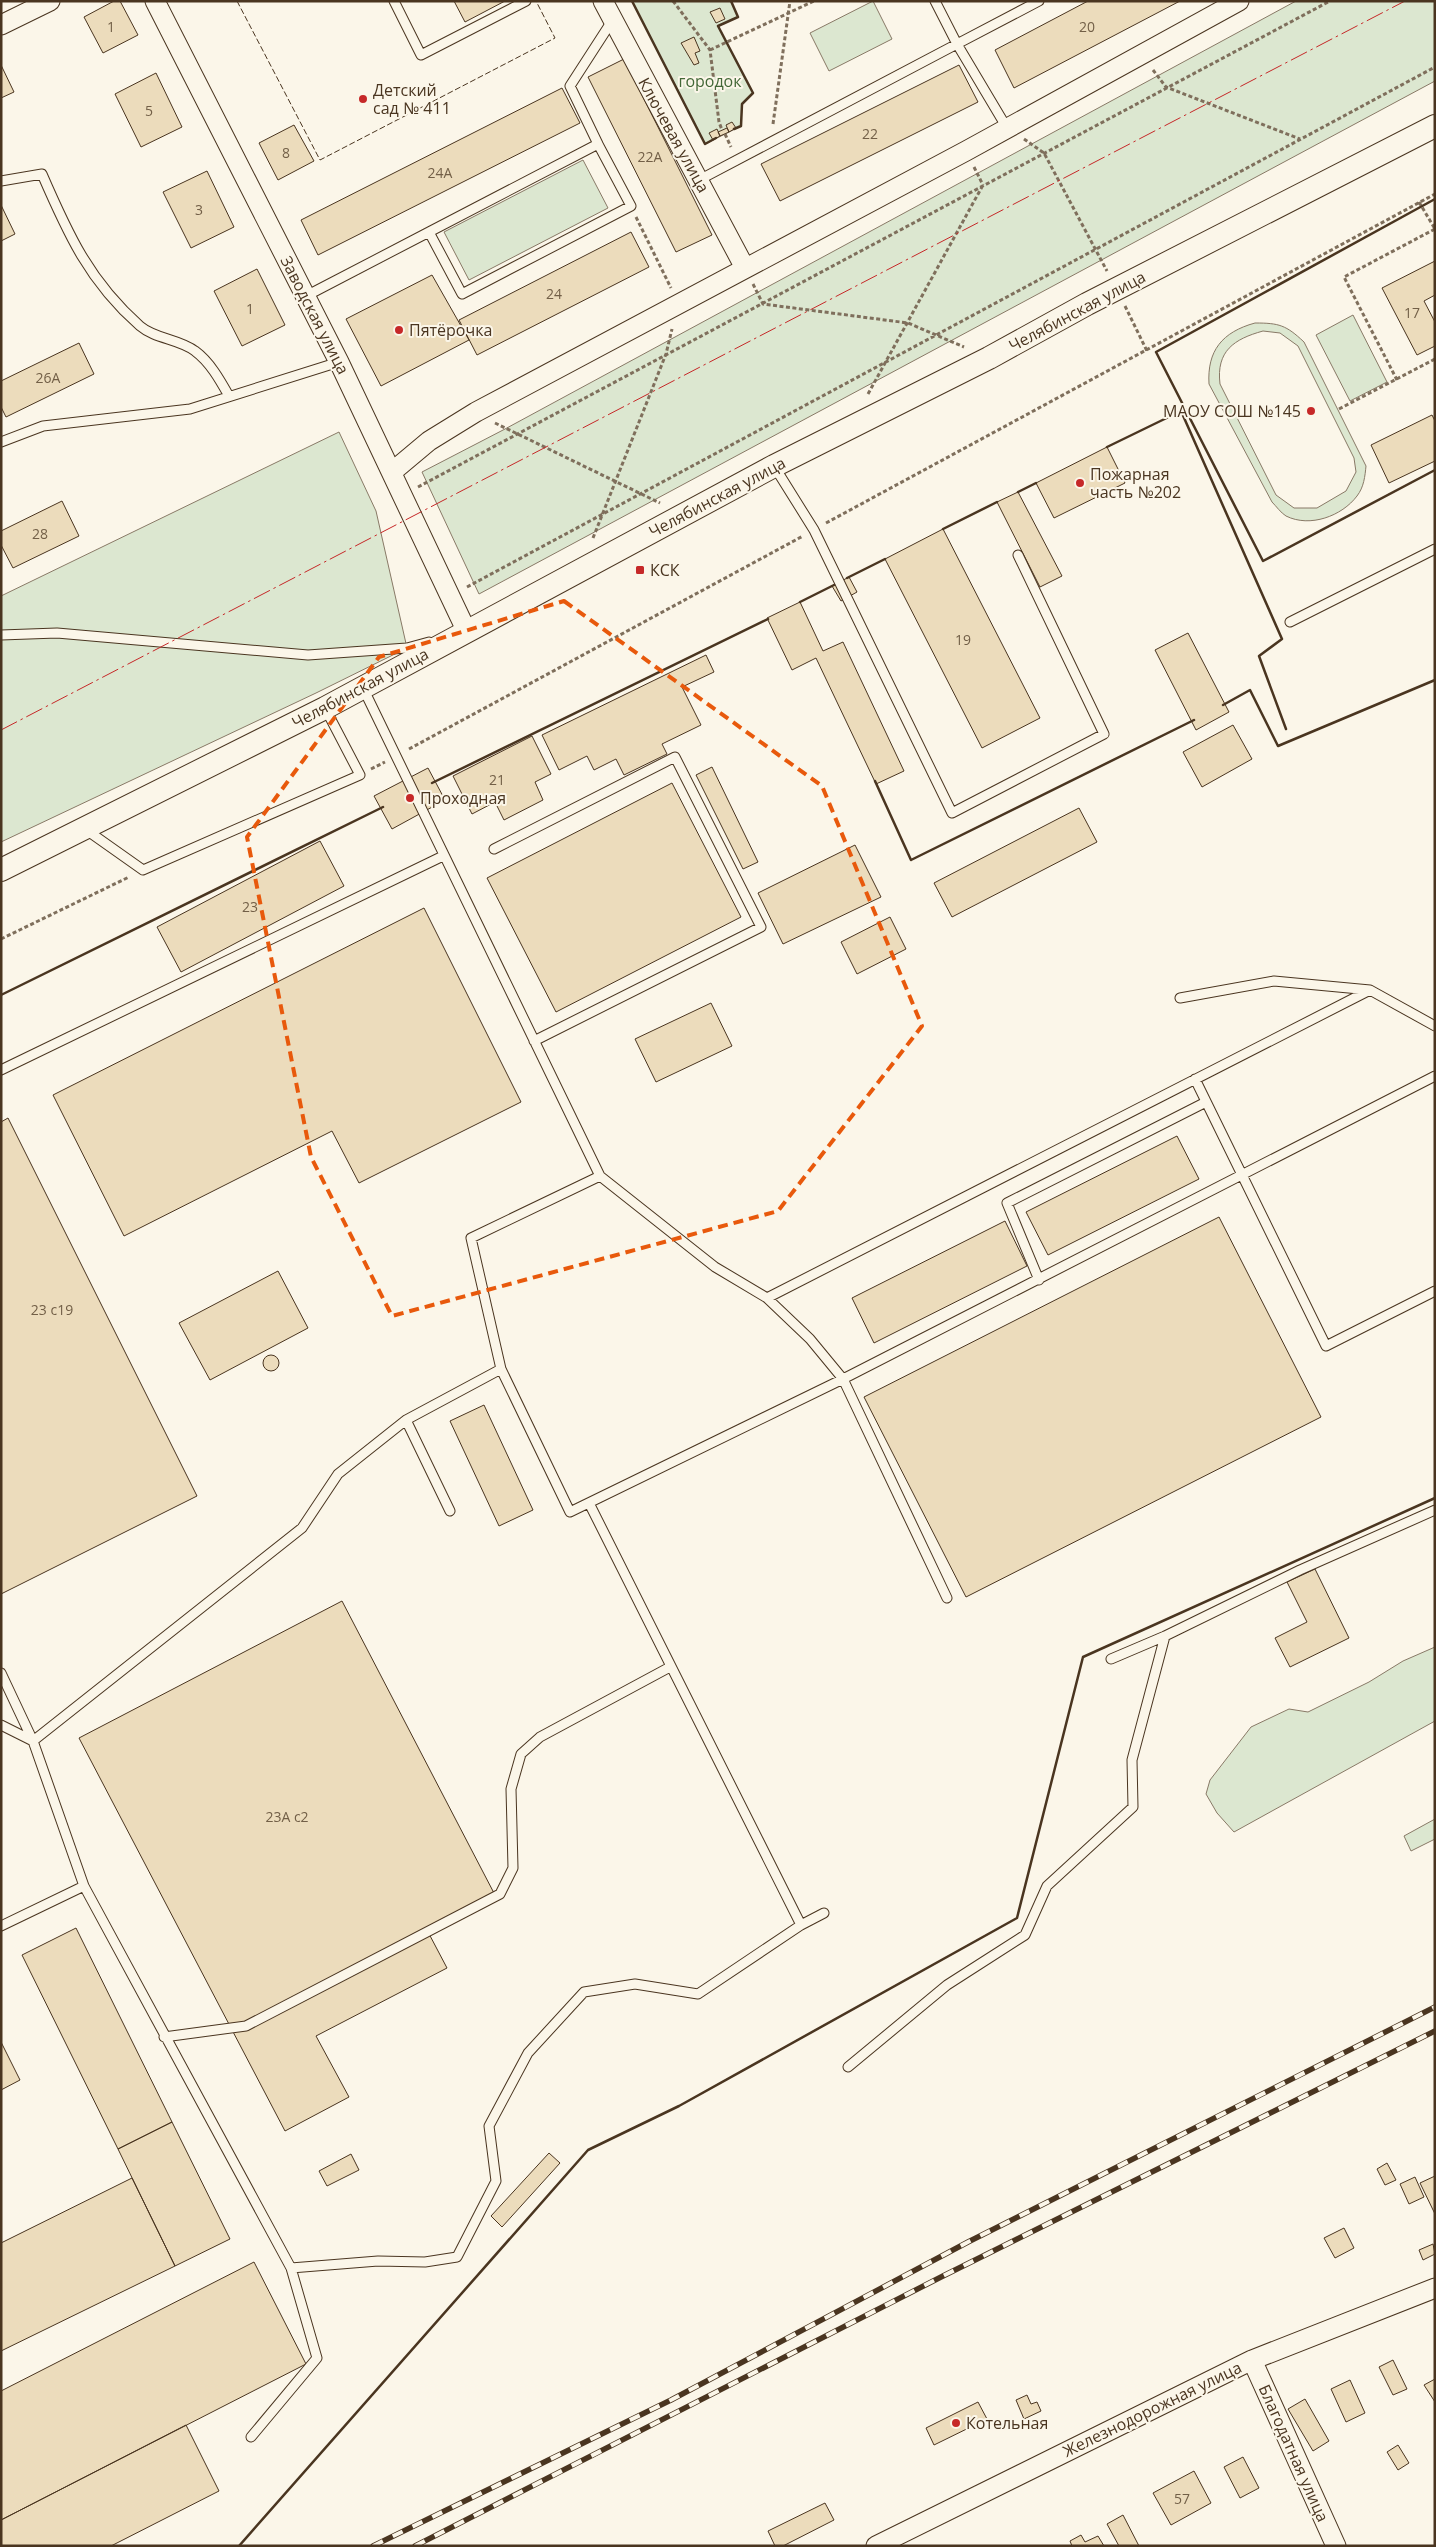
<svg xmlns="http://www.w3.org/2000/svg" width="1436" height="2547" font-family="'Open Sans',sans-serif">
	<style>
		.green { fill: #dce7d0; stroke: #887966; fill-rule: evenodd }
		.building { fill: #ecdcbc; stroke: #4a3520 }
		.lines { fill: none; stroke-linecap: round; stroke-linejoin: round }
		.service-casing { stroke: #4a3520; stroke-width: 11 }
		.minor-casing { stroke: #4a3520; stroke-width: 21 }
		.tertiary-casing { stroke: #4a3520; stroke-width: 24 }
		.path { stroke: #7f6f5c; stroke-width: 3; stroke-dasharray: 4 2.5; stroke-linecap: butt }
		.service { stroke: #fbf6e9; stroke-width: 9 }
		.minor { stroke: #fbf6e9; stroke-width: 19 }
		.tertiary { stroke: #fbf6e9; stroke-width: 22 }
		.rail-casing { stroke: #4a3520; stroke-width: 5.5 }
		.rail { stroke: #fbf6e9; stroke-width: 4; stroke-dasharray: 11; stroke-linecap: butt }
		.fence { stroke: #4a3520; stroke-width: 1; stroke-dasharray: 6 2.5; stroke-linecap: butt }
		.wall { stroke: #4a3520; stroke-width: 2.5 }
		.power { stroke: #c62828; stroke-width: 1; stroke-dasharray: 18 4 2.5 4; stroke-linecap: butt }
		.marked { fill: none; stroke: #e8590c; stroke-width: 4; stroke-dasharray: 10 6; stroke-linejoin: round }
		.poi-dot { fill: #c62828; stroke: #fbf6e9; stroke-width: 2 }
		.labels { text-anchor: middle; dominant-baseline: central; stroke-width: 4; stroke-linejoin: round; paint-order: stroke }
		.number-label { font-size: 14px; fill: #725f47 }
		.park-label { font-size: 16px; fill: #436837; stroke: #fbf6e9 }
		.poi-label { font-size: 16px; fill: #4a3520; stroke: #fbf6e9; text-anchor: start }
		.street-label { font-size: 16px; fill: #4a3520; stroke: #fbf6e9 }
	</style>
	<rect width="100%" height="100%" fill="#fbf6e9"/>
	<!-- green -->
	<path class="green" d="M 632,1 L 731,1 L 738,17 L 718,26 L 753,93 L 742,104 L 741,126 L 705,144 Z
		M 873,1 L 892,39 L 829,71 L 810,33 Z
		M 1296,1 L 1435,1 L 1435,81 L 479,594 L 422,472 L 505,429 Z
		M 583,160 L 608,208 L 469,280 L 444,232 Z
		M 1353,315 L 1387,382 L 1350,401 L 1316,335 Z
		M 1255,323 C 1279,323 1286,325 1304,342 L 1366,466 C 1365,476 1364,487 1357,496 C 1342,516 1310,528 1286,516 C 1281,513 1276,506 1272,502 L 1209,384 C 1207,351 1222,332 1255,323 ZM 1263,331 L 1280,333 L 1298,346 L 1354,458 L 1356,472 L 1346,491 L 1317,508 L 1294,508 L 1276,495 L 1220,384 C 1216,351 1234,339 1263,331 Z
		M 339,432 L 376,511 L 407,648 L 316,693 L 1,842 L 1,596 Z
		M 1435,1647 L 1435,1721 L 1234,1832 L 1217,1813 L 1206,1794 L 1210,1780 L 1251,1727 L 1289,1709 L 1308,1712 L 1369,1682 L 1403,1661 Z
		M 1435,1819 L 1435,1839 L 1411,1851 L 1404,1836 Z"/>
	<!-- building -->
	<path class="building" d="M 114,1 L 120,1 L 138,35 L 103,53 L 84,17 Z
		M 454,1 L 505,1 L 465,22 Z
		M 1088,1 L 1180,1 L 1014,88 L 995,50 Z
		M 720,8 L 725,19 L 716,23 L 710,12 Z
		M 694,37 L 700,51 L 695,53 L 699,63 L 694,65 L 681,43 Z
		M 624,59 L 712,235 L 676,252 L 588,77 Z
		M 1,65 L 14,92 L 1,98 Z
		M 959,65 L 978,102 L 780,201 L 761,164 Z
		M 156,73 L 182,127 L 141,147 L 115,94 Z
		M 562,88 L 580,123 L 318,255 L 301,220 Z
		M 732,122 L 736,128 L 729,132 L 726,125 Z
		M 294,125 L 314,161 L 278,180 L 259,143 Z
		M 727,128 L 729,132 L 720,136 L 718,132 Z
		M 717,129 L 720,136 L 713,140 L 709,133 Z
		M 207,171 L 234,227 L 191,248 L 163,192 Z
		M 1,205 L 15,234 L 1,241 Z
		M 631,232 L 649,267 L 477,355 L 459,320 Z
		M 1435,261 L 1435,295 L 1424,301 L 1435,322 L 1435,346 L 1417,355 L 1382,288 Z
		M 257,269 L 285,325 L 242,346 L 214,291 Z
		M 432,275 L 469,340 L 381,386 L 346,319 Z
		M 79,343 L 94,374 L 6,417 L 1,407 L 1,381 Z
		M 1432,415 L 1435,421 L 1435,461 L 1389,483 L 1371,445 Z
		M 1107,447 L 1125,483 L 1054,518 L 1036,483 Z
		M 1018,492 L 1062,576 L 1040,587 L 997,502 Z
		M 62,501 L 79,536 L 13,568 L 1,545 L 1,531 Z
		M 943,529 L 1040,718 L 982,748 L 885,559 Z
		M 849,577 L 857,592 L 841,601 L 832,586 Z
		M 800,602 L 823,651 L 843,642 L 904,771 L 876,784 L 816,658 L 792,670 L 767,618 Z
		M 1188,633 L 1229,712 L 1196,730 L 1155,650 Z
		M 706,655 L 714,672 L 682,687 L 701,725 L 662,744 L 667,754 L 624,775 L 616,759 L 594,770 L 587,756 L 559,770 L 542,735 Z
		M 1233,725 L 1252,759 L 1202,787 L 1183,752 Z
		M 532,736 L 551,774 L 535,782 L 543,800 L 504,820 L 495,802 L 472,814 L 453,776 Z
		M 712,767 L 758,862 L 743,869 L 696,775 Z
		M 428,768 L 445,800 L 392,829 L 374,796 Z
		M 672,783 L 741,917 L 556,1012 L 487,878 Z
		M 1079,808 L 1097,842 L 952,917 L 934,883 Z
		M 320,841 L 344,886 L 181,972 L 157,927 Z
		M 855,845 L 881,897 L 783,944 L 758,893 Z
		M 424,908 L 521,1102 L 359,1183 L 332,1131 L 124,1236 L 53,1095 Z
		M 890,917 L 906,949 L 857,974 L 841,942 Z
		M 711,1003 L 732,1046 L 656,1082 L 635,1039 Z
		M 8,1118 L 197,1496 L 1,1594 L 1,1122 Z
		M 1177,1136 L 1199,1179 L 1048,1255 L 1026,1212 Z
		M 1219,1217 L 1321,1417 L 966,1597 L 864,1397 Z
		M 1005,1221 L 1027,1266 L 874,1343 L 852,1298 Z
		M 278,1271 L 308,1328 L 210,1380 L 179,1323 Z
		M263 1363a8 8 0 1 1 16 0a8 8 0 1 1-16 0Z
		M 484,1405 L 533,1510 L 499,1526 L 450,1421 Z
		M 1315,1569 L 1349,1638 L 1290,1667 L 1275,1638 L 1307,1622 L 1287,1582 Z
		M 342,1601 L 495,1895 L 427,1930 L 447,1968 L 316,2036 L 349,2097 L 285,2131 L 79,1738 Z
		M 76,1928 L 172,2122 L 118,2149 L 22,1955 Z
		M 1,2042 L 20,2080 L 1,2090 Z
		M 172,2122 L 230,2239 L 175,2266 L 118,2149 Z
		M 549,2153 L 560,2163 L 502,2227 L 491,2216 Z
		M 351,2154 L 359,2170 L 327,2186 L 319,2171 Z
		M 1387,2163 L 1396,2180 L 1385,2185 L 1377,2169 Z
		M 1435,2176 L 1435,2214 L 1420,2183 Z
		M 1415,2177 L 1424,2197 L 1409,2204 L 1400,2184 Z
		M 132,2178 L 175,2266 L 1,2351 L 1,2243 Z
		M 1344,2228 L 1354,2248 L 1335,2258 L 1324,2238 Z
		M 1433,2244 L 1435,2254 L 1423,2260 L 1419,2250 Z
		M 254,2262 L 306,2364 L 1,2520 L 1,2391 Z
		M 1393,2360 L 1407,2389 L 1393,2395 L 1379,2367 Z
		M 1435,2379 L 1435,2402 L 1424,2385 Z
		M 1350,2380 L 1365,2413 L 1346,2422 L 1331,2389 Z
		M 1027,2395 L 1031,2404 L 1037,2402 L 1041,2411 L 1024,2419 L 1016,2400 Z
		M 1305,2399 L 1329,2441 L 1313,2451 L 1288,2409 Z
		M 978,2402 L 987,2419 L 934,2445 L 926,2428 Z
		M 186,2425 L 219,2491 L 111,2546 L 1,2546 L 1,2520 Z
		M 1398,2445 L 1409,2463 L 1398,2470 L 1387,2452 Z
		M 1243,2457 L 1259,2488 L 1240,2498 L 1224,2467 Z
		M 1194,2471 L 1211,2503 L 1171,2525 L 1153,2493 Z
		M 825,2503 L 834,2520 L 783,2546 L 775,2546 L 768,2531 Z
		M 1123,2515 L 1139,2546 L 1119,2546 L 1107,2524 Z
		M 1081,2535 L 1085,2542 L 1098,2536 L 1104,2546 L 1072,2546 L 1070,2541 Z"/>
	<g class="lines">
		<defs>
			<path id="service" d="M 394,1 L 421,55 L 526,1
				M 935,1 L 957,44 L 1039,1
				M 598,144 L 570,86 L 612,21
				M 699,180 L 957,44 L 1007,128
				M 1,181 L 42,174 C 68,234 89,281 140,326 C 155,339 180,339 195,351 C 210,362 220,380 229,396
				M 306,296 L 429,232 L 462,294 L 631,206 L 598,144 L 429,232
				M 1,442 L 43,426 L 190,409 L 339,362
				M 774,466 L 814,530 L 952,813 L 1104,734 L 1018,555
				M 1290,622 L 1435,549
				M 1,635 L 57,633 L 308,655 L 407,648 L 429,642
				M 363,688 L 600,1176 L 471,1238 L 501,1369 L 570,1512 L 843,1379 L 1435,1076
				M 85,829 L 143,870 L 360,775 L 325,708
				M 494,849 L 675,757 L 761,927 L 534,1041
				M 1180,998 L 1274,981 L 1370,990 L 1435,1026
				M 1,1070 L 443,856
				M 1195,1079 L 1326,1346 L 1435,1291
				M 600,1176 L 715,1267 L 767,1298 L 810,1339 L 843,1379 L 947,1598
				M 1039,1280 L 1007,1203 L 1206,1102
				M 767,1298 L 1370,990
				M 406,1420 L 450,1511
				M 589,1503 L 801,1925 L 824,1913
				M 1165,1636 L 1300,1570 L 1435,1510
				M 1,1673 L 33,1741 L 84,1886 L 291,2268 L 317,2358 L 251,2437
				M 1,1725 L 33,1741 L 302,1528 L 338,1474 L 406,1420 L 501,1369
				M 1,1926 L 84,1886
				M 164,2037 L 246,2026 L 500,1894 L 513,1868 L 511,1789 L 521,1754 L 540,1737 L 670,1667
				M 848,2067 L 947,1985 L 1025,1935 L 1047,1886 L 1133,1807 L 1132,1760 L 1165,1636 L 1111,1659
				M 291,2268 L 378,2261 L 425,2262 L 457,2257 L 496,2181 L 489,2126 L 528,2053 L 584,1992 L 635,1984 L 698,1994 L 801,1925"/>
			<path id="minor" d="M 155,1 L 339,362 L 467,632
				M 603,1 L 745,268
				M 1,25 L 50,1
				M 392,472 L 429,441 L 476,412 L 966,151 L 1239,1
				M 1252,2360 L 1336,2546
				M 876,2546 L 1252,2360 L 1435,2288"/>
			<path id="tertiary" d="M 1,870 L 325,708 L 774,466 L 989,358 L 1087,304 L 1435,126"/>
		</defs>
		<!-- service casing -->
		<use href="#service" class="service-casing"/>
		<!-- minor casing -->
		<use href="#minor" class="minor-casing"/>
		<!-- tertiary casing -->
		<use href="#tertiary" class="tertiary-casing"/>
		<!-- path -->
		<path class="path" d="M 673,1 L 710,50 L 719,122 L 722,130
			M 710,50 L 814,1
			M 1153,70 L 1166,87 L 1300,139
			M 773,124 L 790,1
			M 725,134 L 731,147
			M 1024,139 L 1044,153 L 1107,271
			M 974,167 L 983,185
			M 1419,202 L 1435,229
			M 636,217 L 671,288
			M 753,284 L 763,304 L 908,323 L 964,347
			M 1125,306 L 1147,351
			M 1397,380 L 1344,277 L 1435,229
			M 868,394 L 983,185
			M 1339,409 L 1435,359
			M 495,423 L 660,503
			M 418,487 L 1330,1
			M 826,523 L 1435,194
			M 593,538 L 666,354 L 672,329
			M 467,587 L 1435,67
			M 409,749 L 803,536
			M 371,769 L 385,762
			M 1,939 L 129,877"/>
		<!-- service -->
		<use href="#service" class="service"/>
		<!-- minor -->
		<use href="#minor" class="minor"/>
		<!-- tertiary -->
		<use href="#tertiary" class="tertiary"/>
		<defs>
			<path id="rail" d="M 373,2546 L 671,2400 L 968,2242 L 1435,2007
				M 415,2546 L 943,2276 L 1435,2031"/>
		</defs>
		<!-- rail casing -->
		<use href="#rail" class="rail-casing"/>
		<!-- rail -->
		<use href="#rail" class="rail"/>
		<!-- fence -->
		<path class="fence" d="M 237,1 L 320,160 L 555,38 L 536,1"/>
		<!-- wall -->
		<path class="wall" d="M 632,1 L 705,144 L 716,138
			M 731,1 L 738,17 L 718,26 L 753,93 L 742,104 L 741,126 L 734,129
			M 1435,199 L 1156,352 L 1263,561 L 1435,470
			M 1107,447 L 1181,411 L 1282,639 L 1259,656 L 1286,729
			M 1018,492 L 1036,483
			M 943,529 L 997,502
			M 847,578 L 885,559
			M 800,602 L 834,585
			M 1223,705 L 1250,690 L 1278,746 L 1435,680
			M 875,781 L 911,860 L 1194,720
			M 432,783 L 768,619
			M 1,995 L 383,807
			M 239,2546 L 588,2150 L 679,2106 L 1017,1918 L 1083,1657 L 1435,1498"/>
		<!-- power -->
		<path class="power" d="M 1,730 L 1405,1"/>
	</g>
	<!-- marked area -->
	<path class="marked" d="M 564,601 L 822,786 L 922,1026 L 778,1211 L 392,1316 L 311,1157 L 247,837 L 379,657 Z"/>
	<!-- markers -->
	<g class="poi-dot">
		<circle cx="363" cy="99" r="5"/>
		<circle cx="399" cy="330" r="5"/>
		<circle cx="1311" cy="411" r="5"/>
		<circle cx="1080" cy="483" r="5"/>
		<rect x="635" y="565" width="10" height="10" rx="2.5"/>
		<circle cx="410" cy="798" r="5"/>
		<circle cx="956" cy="2423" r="5"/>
	</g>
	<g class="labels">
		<!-- number labels -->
		<g class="number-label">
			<text x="111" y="26">1</text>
			<text x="1087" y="26">20</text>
			<text x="149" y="110">5</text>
			<text x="870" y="133">22</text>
			<text x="286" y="152">8</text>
			<text x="650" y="156">22А</text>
			<text x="440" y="172">24А</text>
			<text x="199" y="209">3</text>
			<text x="554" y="293">24</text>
			<text x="250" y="308">1</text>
			<text x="1412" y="312">17</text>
			<text x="48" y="377">26А</text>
			<text x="40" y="533">28</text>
			<text x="963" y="639">19</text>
			<text x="497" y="779">21</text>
			<text x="250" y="906">23</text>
			<text x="52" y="1309">23 с19</text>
			<text x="287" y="1816">23А с2</text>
			<text x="1182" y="2498">57</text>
		</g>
		<!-- park labels -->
		<g class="park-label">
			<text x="710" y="81">городок</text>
		</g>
		<!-- poi labels -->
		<g class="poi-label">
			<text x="373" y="90">Детский<tspan x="373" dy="18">сад № 411</tspan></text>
			<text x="409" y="330">Пятёрочка</text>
			<text x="1301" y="411" text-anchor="end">МАОУ СОШ №145</text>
			<text x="1090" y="474">Пожарная<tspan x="1090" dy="18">часть №202</tspan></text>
			<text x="650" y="570">КСК</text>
			<text x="420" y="798">Проходная</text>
			<text x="966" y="2423">Котельная</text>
		</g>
		<!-- street labels -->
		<g class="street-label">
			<text transform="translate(674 135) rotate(61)">Ключевая улица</text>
			<text transform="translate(1077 311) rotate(-28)">Челябинская улица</text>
			<text transform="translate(315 315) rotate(63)">Заводская улица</text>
			<text transform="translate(717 497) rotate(-28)">Челябинская улица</text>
			<text transform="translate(360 688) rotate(-28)">Челябинская улица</text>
			<text transform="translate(1152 2409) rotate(-26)">Железнодорожная улица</text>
			<text transform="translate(1294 2453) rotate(66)">Благодатная улица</text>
		</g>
	</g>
	<!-- border -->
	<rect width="1436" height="2547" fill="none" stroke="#4a3520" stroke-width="5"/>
</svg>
